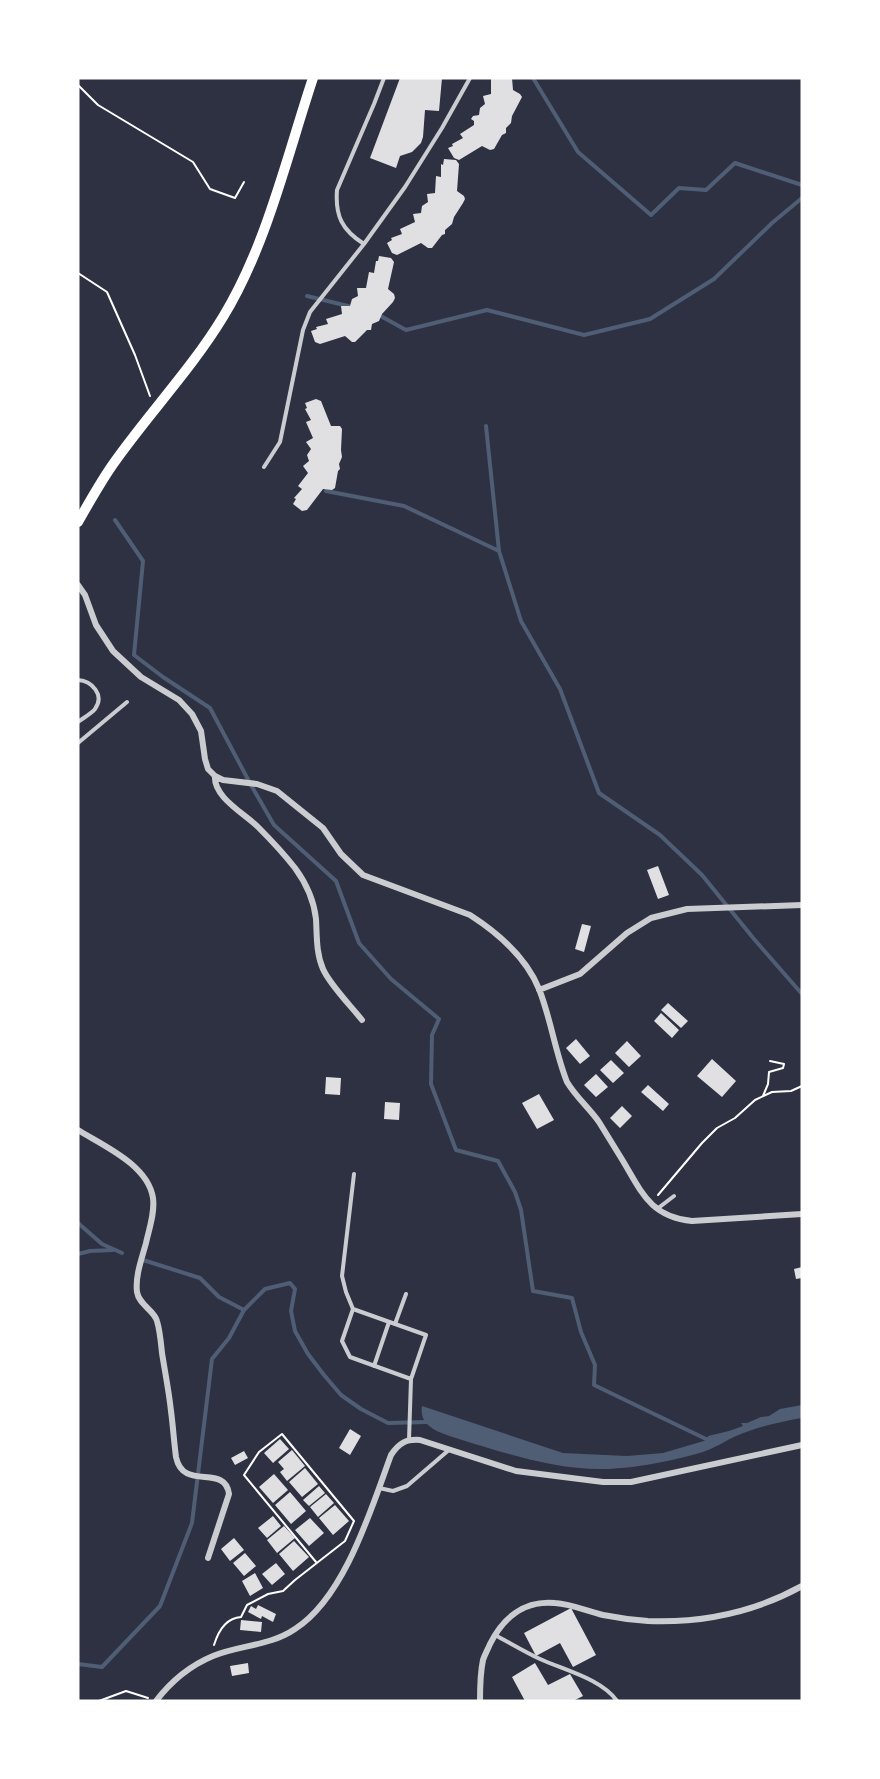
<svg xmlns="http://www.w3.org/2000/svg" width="880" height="1779" font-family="'Archivo Narrow',sans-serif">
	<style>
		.water { fill: #4f5d75 }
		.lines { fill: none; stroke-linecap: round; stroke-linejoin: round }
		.stream { stroke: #4f5d75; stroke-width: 4 }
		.building { fill: #e0e0e3 }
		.path { stroke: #fff; stroke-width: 2 }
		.service { stroke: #caccd0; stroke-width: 4 }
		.minor { stroke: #caccd0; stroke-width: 6 }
		.secondary { stroke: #fff; stroke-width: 10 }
	</style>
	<rect width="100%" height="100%" fill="#2d3142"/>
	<!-- water -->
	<path class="water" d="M 802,1405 L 802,1418 C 779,1422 757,1427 736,1436 C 725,1441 715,1448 703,1452 C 677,1460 632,1469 604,1469 C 556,1470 508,1454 462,1440 C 445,1434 418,1429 422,1406 L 563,1453 L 627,1456 L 663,1453 L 707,1440 L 708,1436 L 729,1431 L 743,1426 L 741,1423 L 747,1423 L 761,1417 L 769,1416 L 780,1409 Z"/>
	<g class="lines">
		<!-- stream -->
		<path class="stream" d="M 533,78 L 578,152 L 651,215 L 679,188 L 706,190 L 735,163 L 802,185
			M 307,296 L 352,307
			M 377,314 L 406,330 L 487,310 L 584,335 L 650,319 L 714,279 L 772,223 L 802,198
			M 486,426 L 499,551 L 521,621 L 560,689 L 599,793 L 660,835 L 702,875 L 754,939 L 802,994
			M 326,491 L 404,506 L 499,551
			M 115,520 L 143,561 L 134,655 L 163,677 L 210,708 L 251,785 L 274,825 L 336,881 L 359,943 L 391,979 L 439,1019 L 432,1035 L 431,1084 L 456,1150 L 498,1161 L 515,1192 L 521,1210 L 533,1291 L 572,1298 L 581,1332 L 595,1365 L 594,1385 L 706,1439 L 712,1441
			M 78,1223 L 102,1244 L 122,1253
			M 78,1254 L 90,1251 L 113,1250
			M 143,1260 L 200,1278 L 219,1297 L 244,1310
			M 78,1664 L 102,1667 L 160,1606 L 192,1523 L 212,1359 L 229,1338 L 244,1310 L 265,1289 L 290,1283 L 295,1289 L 291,1311 L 295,1331 L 308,1354 L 324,1375 L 341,1395 L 361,1409 L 388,1423 L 427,1422"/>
	</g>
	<!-- building -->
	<path class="building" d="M 400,78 L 442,78 L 439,111 L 425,110 L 423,137 L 421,143 L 412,152 L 400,156 L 396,168 L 370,158 Z
		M 491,78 L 512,78 L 513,90 L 520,94 L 522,97 L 512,116 L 511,123 L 506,128 L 506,133 L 502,135 L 494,149 L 490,150 L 482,146 L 459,160 L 454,158 L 448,148 L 453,146 L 452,144 L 463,138 L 460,134 L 474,125 L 474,121 L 471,119 L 473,116 L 479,115 L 480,108 L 485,104 L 483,96 L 491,94 Z
		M 444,159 L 456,160 L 459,164 L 457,191 L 464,196 L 465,199 L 463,203 L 454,217 L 452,224 L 445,230 L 445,234 L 442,235 L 432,248 L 428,248 L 421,243 L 397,255 L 392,253 L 387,243 L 392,240 L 391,238 L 402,234 L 400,229 L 415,222 L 413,214 L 421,213 L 422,206 L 428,202 L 427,194 L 435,193 L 436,176 L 441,177 L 441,164 L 443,165 Z
		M 379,256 L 391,258 L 394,262 L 388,289 L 394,294 L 395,298 L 393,302 L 382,314 L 379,321 L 372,324 L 371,330 L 367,330 L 355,342 L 352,342 L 345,336 L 320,344 L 315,342 L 311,331 L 317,329 L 316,327 L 328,324 L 326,319 L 342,314 L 341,306 L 350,306 L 352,299 L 358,296 L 357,288 L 366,288 L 369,272 L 374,273 L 376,261 L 378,261 Z
		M 316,399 L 321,401 L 331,426 L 340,426 L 342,429 L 341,450 L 342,457 L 339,464 L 340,469 L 338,471 L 335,488 L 332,490 L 323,489 L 307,510 L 302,511 L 293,504 L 296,499 L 294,498 L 302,489 L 298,486 L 308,473 L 303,466 L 309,461 L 307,455 L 311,449 L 306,442 L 313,438 L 306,422 L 311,420 L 305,409 L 307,408 L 305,403 Z
		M 658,866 L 669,895 L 658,899 L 647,870 Z
		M 582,924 L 591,926 L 584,952 L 575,949 Z
		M 668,1003 L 688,1021 L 681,1028 L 661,1010 Z
		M 661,1013 L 679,1030 L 672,1038 L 654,1021 Z
		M 576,1039 L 590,1056 L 580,1064 L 566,1048 Z
		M 627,1041 L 641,1056 L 629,1067 L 615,1053 Z
		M 712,1059 L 736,1081 L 722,1097 L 697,1076 Z
		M 611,1060 L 624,1073 L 613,1083 L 600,1070 Z
		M 596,1074 L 608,1087 L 596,1097 L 584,1085 Z
		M 326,1077 L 341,1078 L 340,1095 L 325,1094 Z
		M 648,1085 L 669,1104 L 663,1111 L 641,1092 Z
		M 539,1094 L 554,1120 L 537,1129 L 522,1103 Z
		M 385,1102 L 400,1103 L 399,1120 L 384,1119 Z
		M 622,1106 L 632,1116 L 620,1128 L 610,1118 Z
		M 802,1267 L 802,1278 L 796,1279 L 794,1269 Z
		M 350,1429 L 361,1436 L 350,1455 L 339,1448 Z
		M 280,1439 L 289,1449 L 273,1463 L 264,1453 Z
		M 292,1450 L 305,1466 L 287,1481 L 280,1472 L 284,1469 L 278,1462 Z
		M 244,1451 L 248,1458 L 235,1465 L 231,1458 Z
		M 305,1468 L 318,1484 L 302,1497 L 289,1482 Z
		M 274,1474 L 288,1490 L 273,1503 L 259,1487 Z
		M 319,1486 L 325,1493 L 309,1506 L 303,1500 Z
		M 290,1492 L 306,1511 L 291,1524 L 275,1505 Z
		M 326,1494 L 334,1503 L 318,1517 L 310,1507 Z
		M 335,1505 L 349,1521 L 333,1535 L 319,1518 Z
		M 273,1516 L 281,1526 L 267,1538 L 258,1528 Z
		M 310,1518 L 324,1533 L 309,1546 L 295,1530 Z
		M 284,1526 L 295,1538 L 277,1553 L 267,1540 Z
		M 234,1538 L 244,1550 L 230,1561 L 221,1549 Z
		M 294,1541 L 309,1557 L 293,1571 L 279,1554 Z
		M 245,1553 L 256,1566 L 244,1576 L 233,1563 Z
		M 276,1563 L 285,1574 L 272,1585 L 262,1574 Z
		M 255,1573 L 263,1588 L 250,1596 L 242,1581 Z
		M 258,1605 L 276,1614 L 273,1622 L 262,1616 L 261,1619 L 248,1612 L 251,1606 L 256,1609 Z
		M 571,1608 L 596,1655 L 573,1667 L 560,1643 L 536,1656 L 524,1633 Z
		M 241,1620 L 262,1622 L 261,1632 L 240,1630 Z
		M 248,1663 L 249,1673 L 232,1676 L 230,1666 Z
		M 535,1663 L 548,1685 L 570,1674 L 583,1696 L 573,1701 L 525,1701 L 512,1677 Z"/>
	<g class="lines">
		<!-- path -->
		<path class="path" d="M 78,85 L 98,105 L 193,162 L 210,189 L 235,198 L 244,182
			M 78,273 L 107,292 L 135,355 L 150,396
			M 763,1096 L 768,1084 L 769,1072 L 783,1068 L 784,1064 L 770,1061
			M 658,1195 L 702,1143 L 717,1128 L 735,1118 L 755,1100 L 772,1092 L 791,1091 L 802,1086
			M 316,1562 L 244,1475 L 259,1452 L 282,1434 L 354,1521 L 345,1541
			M 214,1645 C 218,1632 225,1618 241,1617 L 247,1605 L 268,1594 L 283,1591 L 295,1580 L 345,1541
			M 99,1701 L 126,1691 L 148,1698"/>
		<!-- service -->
		<path class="service" d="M 364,244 C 342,230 335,216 337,190 L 374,104 L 384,78
			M 264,467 L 280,442 L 303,330 L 310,312 L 364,244 L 405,187 L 442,128 L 470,78
			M 78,680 C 92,681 105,695 95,709 C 91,714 83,718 78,722
			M 78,743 L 127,702
			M 657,1209 L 674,1196
			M 353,1309 L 346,1292 L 342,1276 L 354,1174
			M 395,1324 L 406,1294
			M 374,1366 L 389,1322
			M 409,1440 L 411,1379 L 426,1335 L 353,1309 L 342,1341 L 350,1357 L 411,1379
			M 379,1488 L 393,1491 L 407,1486 L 450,1449
			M 495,1635 C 510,1643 525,1652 540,1659 C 564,1670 602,1679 617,1701"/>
		<!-- minor -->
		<path class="minor" d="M 78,585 L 85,595 L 96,625 L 113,651 L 141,677 L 179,700 L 192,714 L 201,731 L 205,759 L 208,769 L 215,776 L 223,780 L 257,784 L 277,791 L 323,828 L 341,854 L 363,875 L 470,915 C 498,933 526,957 539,989 C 551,1019 555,1052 567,1082 C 576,1097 589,1108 599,1122 C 607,1135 615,1148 623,1161 C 642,1193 651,1217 692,1221 L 802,1214
			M 215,776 C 213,797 245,814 258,827 C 271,840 284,854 295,868 C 306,883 314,901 316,919 C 317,936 316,953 323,969 C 330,985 351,1006 362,1020
			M 539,990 L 580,974 L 627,933 L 651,918 L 687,909 L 802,905
			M 78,1130 C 104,1146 148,1165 153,1198 C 155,1213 149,1229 146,1243 C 142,1258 135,1276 137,1292 C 139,1305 154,1310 157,1321 C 160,1331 161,1343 162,1353 C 165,1372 169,1392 171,1411 C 173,1426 174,1442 176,1457 C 183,1492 225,1463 229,1494 L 208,1558
			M 156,1701 C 172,1680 189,1666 213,1656 C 240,1645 270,1646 295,1629 C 345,1597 371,1509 391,1455 C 399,1443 406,1439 420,1440 L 516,1471 L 603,1482 L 631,1482 L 802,1445
			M 480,1701 C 480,1687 480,1674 483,1660 C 485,1654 488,1649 490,1644 C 503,1618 524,1600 555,1603 C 571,1604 587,1611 603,1615 C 618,1618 633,1620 648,1621 C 702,1623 755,1612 802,1586"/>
		<!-- secondary -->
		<path class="secondary" d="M 78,522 C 90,501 102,479 116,460 C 151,411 192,368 223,317 C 266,247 287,156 313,78"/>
	</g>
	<!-- border -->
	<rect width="880" height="1779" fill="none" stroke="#ffffff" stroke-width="159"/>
</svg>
